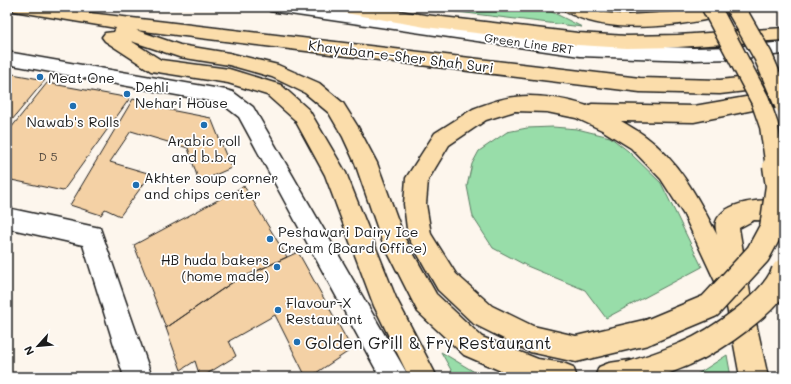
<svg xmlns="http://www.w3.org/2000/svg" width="791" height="384" font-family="Mali,sans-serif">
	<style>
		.green { fill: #98dda9; stroke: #5a7c62 }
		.building { fill: #f4d1a5; stroke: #1c1c1c }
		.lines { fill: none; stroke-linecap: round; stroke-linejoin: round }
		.minor-casing { stroke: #1c1c1c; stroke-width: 3 }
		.major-casing { stroke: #1c1c1c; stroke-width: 3 }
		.minor { fill: #fff; fill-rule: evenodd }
		.major { fill: #fbddab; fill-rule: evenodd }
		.major-bridge-far1-casing { stroke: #1c1c1c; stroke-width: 21; stroke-linecap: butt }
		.major-bridge-casing { stroke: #1c1c1c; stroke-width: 27; stroke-linecap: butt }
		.major-bridge-far1 { stroke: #fbddab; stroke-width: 18 }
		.major-bridge { stroke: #fbddab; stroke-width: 24 }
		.poi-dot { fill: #1f6fb2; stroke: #fff; stroke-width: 1.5 }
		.labels { text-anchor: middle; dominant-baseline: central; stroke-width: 3.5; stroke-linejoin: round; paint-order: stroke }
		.far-street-label { font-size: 12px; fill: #1c1c1c; stroke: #fff }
		.number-label { font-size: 12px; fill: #52493e }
		.street-label { font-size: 14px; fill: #1c1c1c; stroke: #fff }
		.poi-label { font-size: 14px; fill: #1c1c1c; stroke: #fff; text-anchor: start }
		.near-poi-label { font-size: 17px; fill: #1c1c1c; stroke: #fff; text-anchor: start }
	</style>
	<rect width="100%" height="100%" fill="#fdf6ed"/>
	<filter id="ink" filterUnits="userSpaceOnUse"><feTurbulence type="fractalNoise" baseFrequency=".025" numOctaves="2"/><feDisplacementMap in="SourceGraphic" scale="8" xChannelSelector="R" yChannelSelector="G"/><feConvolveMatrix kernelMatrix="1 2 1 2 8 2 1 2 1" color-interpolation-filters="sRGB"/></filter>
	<g filter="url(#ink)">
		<!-- green -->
		<path class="green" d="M 416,7 L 542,7 L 582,27 Z
			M 553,127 L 577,129 L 610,137 L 628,151 L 661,183 L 702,267 L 606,318 L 585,290 L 527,266 L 493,248 L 473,217 L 467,186 L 472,164 L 479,151 L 507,132 L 527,128 Z
			M 441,352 L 483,377 L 455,377 Z
			M 727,355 L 731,377 L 693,377 Z"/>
		<!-- building -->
		<path class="building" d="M 7,73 L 45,80 L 7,126 Z
			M 47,83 L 130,98 L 63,191 L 7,179 L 7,133 Z
			M 133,99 L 170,110 L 211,118 L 231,168 L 199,182 L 188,148 L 131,131 L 110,162 L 151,174 L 120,216 L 105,209 L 101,215 L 70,205 Z
			M 244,186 L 287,257 L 233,282 L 166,328 L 134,245 Z
			M 298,252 L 352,349 L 310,377 L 306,377 L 275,315 L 229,341 L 236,356 L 202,377 L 200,377 L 195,361 L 181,370 L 166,328 L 233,282 Z"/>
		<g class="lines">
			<defs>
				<path id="minor" d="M 268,7 L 315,7 L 580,44 L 693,48 L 733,47 L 784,42 L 784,54 L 733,59 L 693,60 L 580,56 L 276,12 L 270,11 Z
					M 7,52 L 226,90 L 233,92 L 253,107 L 409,377 L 380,377 L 239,117 L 221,103 L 7,64 Z
					M 7,208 L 100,228 L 152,377 L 124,377 L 83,245 L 7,228 Z"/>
				<path id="major" d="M 12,7 L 51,7 L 81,12 L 640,78 L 720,80 L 784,73 L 784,99 L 768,107 L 694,122 L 621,121 C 629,126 637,130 645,136 C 678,160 699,199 717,235 C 716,231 715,226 716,222 C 724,200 765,199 784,201 L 784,221 L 754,220 L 739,228 L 752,305 L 768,377 L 740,377 L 727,307 L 684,215 L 661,179 L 631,148 L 602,130 L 576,118 L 547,112 L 515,111 L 486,120 L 449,145 L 428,180 L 426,204 L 431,234 L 456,274 L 492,306 L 533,326 L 576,336 L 648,319 L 657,323 L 661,332 L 657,341 L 648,345 L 576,362 L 530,352 L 474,324 L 438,290 L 408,237 L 404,204 L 406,178 L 435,133 L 473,109 C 486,104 502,98 515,97 C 538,94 566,99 587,106 L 592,104 L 694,106 L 763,94 L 771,88 L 720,94 L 640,92 L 136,30 L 180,45 L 229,53 L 278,65 L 319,83 L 343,103 L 358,127 L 377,163 L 404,237 L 436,294 L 482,337 L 538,359 L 563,363 L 573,367 L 577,377 L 515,377 L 464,355 L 418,312 L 382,241 L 355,163 L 343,137 L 329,113 L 305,93 L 272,77 L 229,65 L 179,57 L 131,41 L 161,60 L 229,69 L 281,85 L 309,110 L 346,173 L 396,298 L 437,377 L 409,377 L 374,306 L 325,175 L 295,120 L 267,95 L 228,83 L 151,71 L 105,41 L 102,37 L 105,33 L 114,32 L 116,28 L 14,11 Z
					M 332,7 L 373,7 L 425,15 L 578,33 L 627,36 L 678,35 L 784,28 L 784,40 L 678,47 L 627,48 L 578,45 L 425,27 L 340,12 L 334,11 Z
					M 561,7 L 583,7 L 605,13 L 628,15 L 676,12 L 709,7 L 746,7 L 744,11 C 696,24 619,37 573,15 C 568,13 564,12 561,7 Z
					M 630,360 L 640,364 L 644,374 L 642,377 L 595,377 L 599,367 L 609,363 Z"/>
			</defs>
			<!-- minor casing -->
			<use href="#minor" class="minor-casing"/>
			<!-- major casing -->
			<use href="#major" class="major-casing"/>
			<!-- minor -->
			<use href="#minor" class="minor"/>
			<!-- major -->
			<use href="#major" class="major"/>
			<defs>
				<path id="major-bridge-far1" d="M 711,7 L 760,100 L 769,126 L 775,167
					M 735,7 L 763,56 L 784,105"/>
				<path id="major-bridge" d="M 648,332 L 710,306 L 758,254 L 772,228 L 778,186 L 775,166
					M 630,374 C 648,368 667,362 685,354 C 714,342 774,302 784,271"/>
			</defs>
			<!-- major-bridge-far1 casing -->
			<use href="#major-bridge-far1" class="major-bridge-far1-casing"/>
			<!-- major-bridge casing -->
			<use href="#major-bridge" class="major-bridge-casing"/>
			<!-- major-bridge-far1 -->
			<use href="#major-bridge-far1" class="major-bridge-far1"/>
			<!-- major-bridge -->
			<use href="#major-bridge" class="major-bridge"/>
		</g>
	</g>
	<!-- markers -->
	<g class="poi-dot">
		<circle cx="40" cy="77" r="4"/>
		<circle cx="127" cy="94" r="4"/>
		<circle cx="73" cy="106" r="4"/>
		<circle cx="204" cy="125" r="4"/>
		<circle cx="136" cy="185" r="4"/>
		<circle cx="270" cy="239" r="4"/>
		<circle cx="277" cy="267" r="4"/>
		<circle cx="278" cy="310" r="4"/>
		<circle cx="297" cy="342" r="4"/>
	</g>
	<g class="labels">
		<!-- far-street labels -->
		<g class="far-street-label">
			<text transform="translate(529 43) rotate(8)">Green Line BRT</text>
		</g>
		<!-- number labels -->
		<g class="number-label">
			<text x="48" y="156">D 5</text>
		</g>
		<!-- street labels -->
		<g class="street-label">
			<text transform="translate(401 56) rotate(7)">Khayaban-e-Sher Shah Suri</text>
		</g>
		<!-- poi labels -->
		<g class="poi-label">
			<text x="48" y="77">Meat One</text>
			<text x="135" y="86">Dehli<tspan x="135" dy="16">Nehari House</tspan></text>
			<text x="73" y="121" text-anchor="middle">Nawab's Rolls</text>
			<text x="204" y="140" text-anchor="middle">Arabic roll<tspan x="204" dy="16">and b.b.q</tspan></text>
			<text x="144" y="177">Akhter soup corner<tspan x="144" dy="16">and chips center</tspan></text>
			<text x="278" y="231">Peshawari Dairy Ice<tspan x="278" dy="16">Cream (Board Office)</tspan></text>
			<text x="269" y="259" text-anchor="end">HB huda bakers<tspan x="269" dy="16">(home made)</tspan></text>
			<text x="286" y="302">Flavour-X<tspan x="286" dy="16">Restaurant</tspan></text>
		</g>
		<!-- near-poi labels -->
		<g class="near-poi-label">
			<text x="305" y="342">Golden Grill &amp; Fry Restaurant</text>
		</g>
	</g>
	<!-- margin -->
	<rect width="791" height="384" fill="none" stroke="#fff" stroke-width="24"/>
	<rect x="12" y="12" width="767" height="360" fill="none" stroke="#1c1c1c" stroke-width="1.5" filter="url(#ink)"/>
	<!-- north arrow -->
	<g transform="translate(38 346) rotate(243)" stroke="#ffffff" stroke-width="3" paint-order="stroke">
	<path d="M0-3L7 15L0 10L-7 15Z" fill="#1c1c1c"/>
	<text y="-6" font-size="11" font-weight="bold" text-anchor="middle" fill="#1c1c1c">N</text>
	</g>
</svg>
